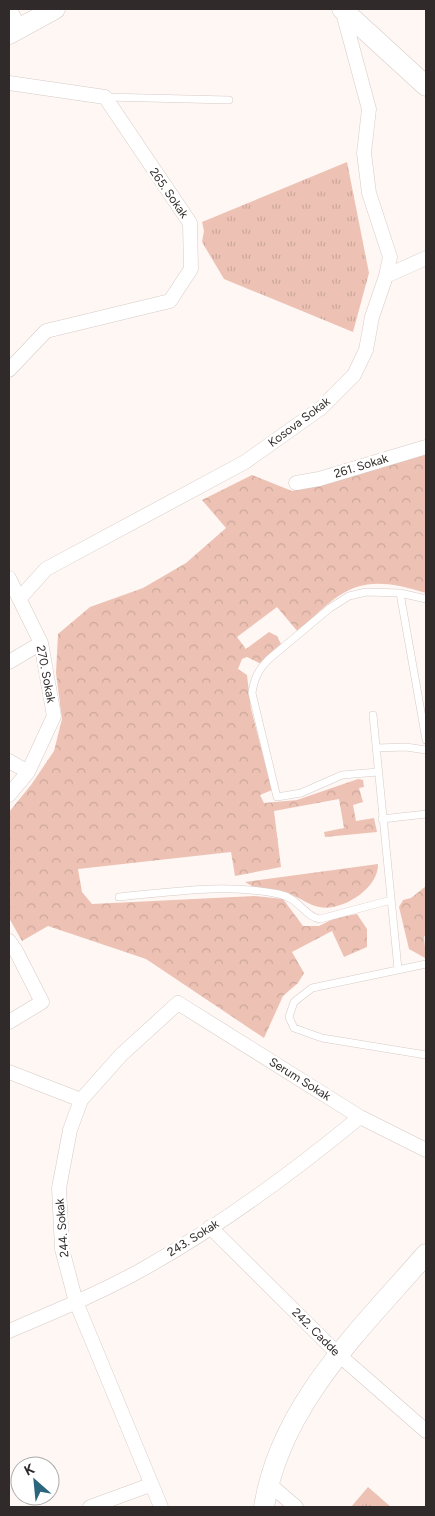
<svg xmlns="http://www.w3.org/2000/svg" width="435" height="1516" font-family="Figtree,sans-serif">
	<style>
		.grass { fill: url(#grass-tufts) }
		.forest { fill: url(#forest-crowns) }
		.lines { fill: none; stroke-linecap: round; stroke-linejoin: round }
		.service-casing { stroke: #d7cbc7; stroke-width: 8 }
		.minor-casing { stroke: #d7cbc7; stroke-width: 15 }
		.secondary-casing { stroke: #d7cbc7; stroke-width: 21 }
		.service { stroke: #fff; stroke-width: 7 }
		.minor { stroke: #fff; stroke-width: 14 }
		.secondary { stroke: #fff; stroke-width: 20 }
		.labels { text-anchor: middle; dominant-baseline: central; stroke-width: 5; stroke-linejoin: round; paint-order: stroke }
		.street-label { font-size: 12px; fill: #302b2a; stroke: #fff }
	</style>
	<defs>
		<pattern id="grass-tufts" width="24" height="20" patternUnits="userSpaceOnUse" patternTransform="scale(1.25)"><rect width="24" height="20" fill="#edc2b4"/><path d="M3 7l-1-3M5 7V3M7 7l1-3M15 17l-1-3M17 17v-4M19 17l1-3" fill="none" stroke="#cca79b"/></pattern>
		<pattern id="forest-crowns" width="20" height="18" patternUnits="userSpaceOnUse" patternTransform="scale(1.25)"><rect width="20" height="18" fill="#edc2b4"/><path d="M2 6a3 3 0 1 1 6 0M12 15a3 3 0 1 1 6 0" fill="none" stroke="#cca79b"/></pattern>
	</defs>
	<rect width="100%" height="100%" fill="#fef7f4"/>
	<!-- grass -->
	<path class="grass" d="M 347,162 L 369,273 L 353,332 L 224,279 L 202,242 L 204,231 L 202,222 Z
		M 368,1487 L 391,1507 L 351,1507 Z"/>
	<!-- forest -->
	<path class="forest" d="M 426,452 L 426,593 C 361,572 343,587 298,632 L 277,607 L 237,637 L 246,649 L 269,632 L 277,636 L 281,644 L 261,664 L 247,657 L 242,659 L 238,669 L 247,675 L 251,709 L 272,790 L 260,795 L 264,803 L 297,800 L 358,779 L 363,780 L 364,787 L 359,788 L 363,802 L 353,805 L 356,821 L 374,818 L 377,832 L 325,837 L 324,832 L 344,828 L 339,799 L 274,811 L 281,867 L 235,876 L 231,852 L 78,869 L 82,892 L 92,904 L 255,896 L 283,899 L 303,926 L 319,926 L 335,918 L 357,914 L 367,929 L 367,947 L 344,957 L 332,931 L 292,952 L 304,973 L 298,983 L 283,996 L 264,1038 L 146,959 L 48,926 L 22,941 L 9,918 L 9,812 L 31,785 L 54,751 L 62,719 L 56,673 L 58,634 L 90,607 L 143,588 L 186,563 L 226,528 L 202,500 L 252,475 L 292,491 L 358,475 L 413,453 Z
		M 378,864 C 379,888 342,912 319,907 C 309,905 300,898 290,894 C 281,890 269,892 259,889 C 255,888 250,885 245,882 Z
		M 426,886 L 426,934 L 424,937 L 426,958 L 425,958 L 409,949 L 399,907 L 403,900 L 411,898 Z"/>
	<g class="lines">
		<defs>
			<path id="service" d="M 105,97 L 229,100
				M 400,593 L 426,740
				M 373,715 L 398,969
				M 376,748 L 406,747 L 426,750
				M 378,772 L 342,775 L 301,793 L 277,797 L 252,693 C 254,679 258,670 269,659 L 330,608 L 349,596 L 366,592 L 400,593 L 426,599
				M 382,819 L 426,814
				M 119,897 C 172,892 226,883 279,894 C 299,898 306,918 320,919 L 391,900
				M 426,964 L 312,988 L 294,1002 L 289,1017 L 294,1028 L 322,1038 L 426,1055"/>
			<path id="minor" d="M 10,9 L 19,28
				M 9,83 L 105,97 L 190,223 L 191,269 L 170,301 L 46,331 L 9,370
				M 386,276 L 426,258
				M 296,483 L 319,479 L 426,447
				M 9,578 L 41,643 L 54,716 L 28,772 L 9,795
				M 20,598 L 46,569 L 245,462 L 321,408 L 354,375 L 366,350 L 372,317 L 386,276 L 390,257 L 369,193 L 364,153 L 369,109 L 342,9
				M 9,662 L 41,643
				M 9,761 L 28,772
				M 9,941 L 16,951 L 42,1002 L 9,1022
				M 9,1072 L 81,1100
				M 210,1227 L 339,1355 L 426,1431
				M 9,1331 C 54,1312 100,1293 143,1269 C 220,1226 292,1173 360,1117
				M 268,1483 L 296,1507
				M 90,1507 L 150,1485
				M 161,1507 L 76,1302 L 62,1249 L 59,1188 L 70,1130 L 81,1100 L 121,1055 L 178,1003 L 360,1117 L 426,1150"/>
			<path id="secondary" d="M 342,9 L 426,86
				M 9,34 L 55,9
				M 264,1507 C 280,1405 361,1329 426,1254"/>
		</defs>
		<!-- service casing -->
		<use href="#service" class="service-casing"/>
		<!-- minor casing -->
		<use href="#minor" class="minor-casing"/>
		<!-- secondary casing -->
		<use href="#secondary" class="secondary-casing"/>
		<!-- service -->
		<use href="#service" class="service"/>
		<!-- minor -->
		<use href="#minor" class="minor"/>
		<!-- secondary -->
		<use href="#secondary" class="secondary"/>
	</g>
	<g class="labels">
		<!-- street labels -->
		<g class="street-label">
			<text transform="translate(169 193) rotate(55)">265. Sokak</text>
			<text transform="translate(299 422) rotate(-37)">Kosova Sokak</text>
			<text transform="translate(361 466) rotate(-17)">261. Sokak</text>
			<text transform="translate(46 674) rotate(79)">270. Sokak</text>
			<text transform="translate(300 1079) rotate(32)">Serum Sokak</text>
			<text transform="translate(62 1228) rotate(-95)">244. Sokak</text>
			<text transform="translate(193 1238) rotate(-32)">243. Sokak</text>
			<text transform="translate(316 1332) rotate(45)">242. Cadde</text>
		</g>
	</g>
	<!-- border -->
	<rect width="435" height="1516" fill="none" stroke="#302b2a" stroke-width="20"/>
	<!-- north arrow -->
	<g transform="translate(35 1481) rotate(333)"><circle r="24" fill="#ffffff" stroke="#acaaaa"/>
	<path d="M0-4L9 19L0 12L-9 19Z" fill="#2b667e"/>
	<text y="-8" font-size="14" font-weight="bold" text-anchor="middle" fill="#302b2a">K</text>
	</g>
</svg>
